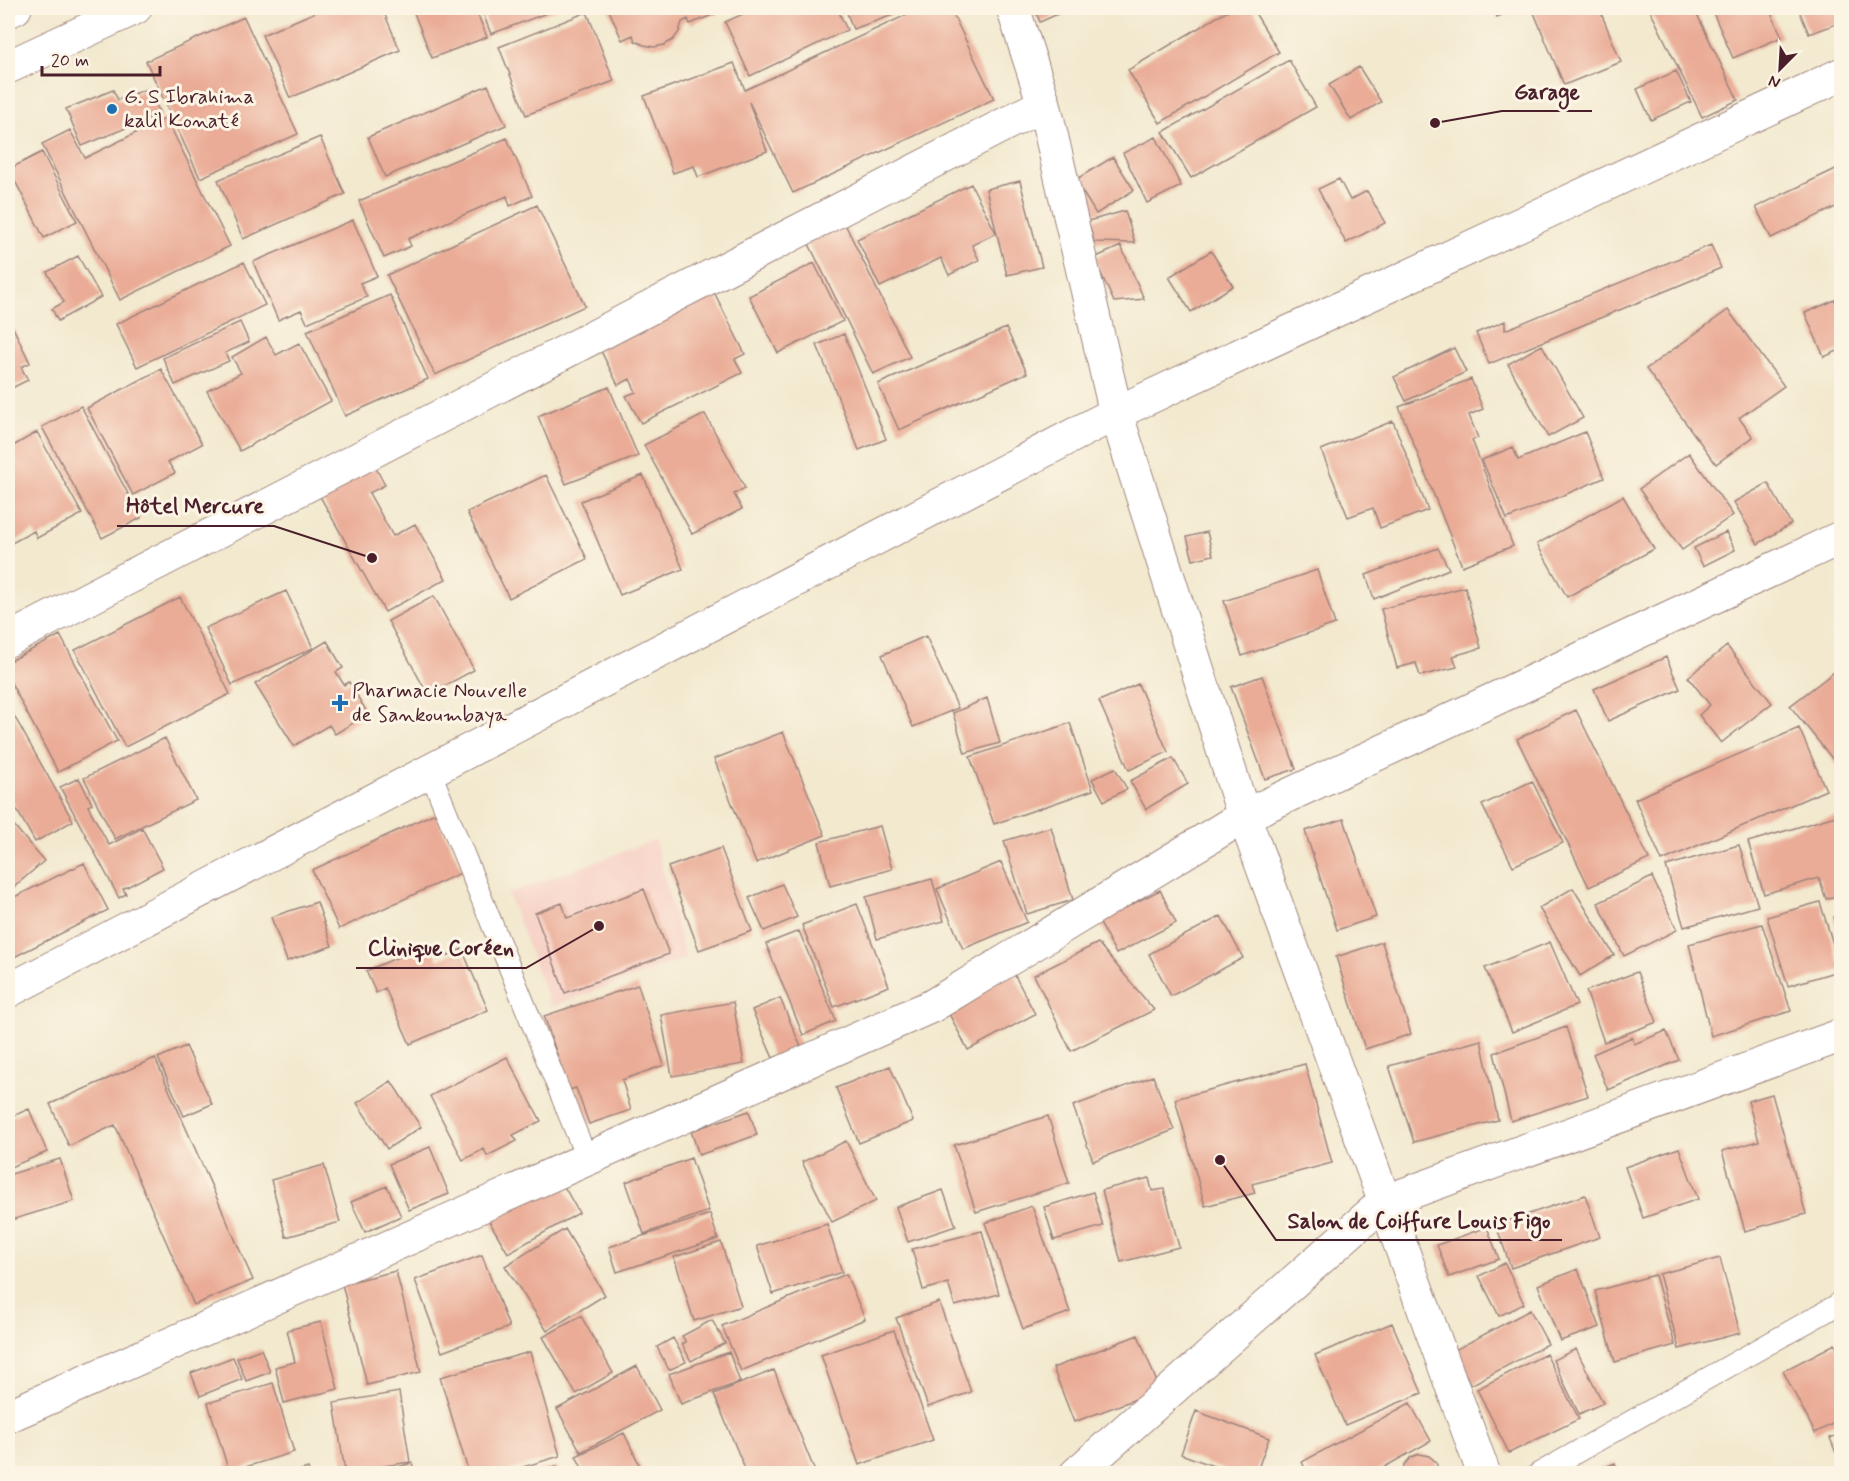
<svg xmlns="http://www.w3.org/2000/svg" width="1849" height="1481" font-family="Mynerve,sans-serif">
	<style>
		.built { fill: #f7d1c6 }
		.building { fill: #eaac96 }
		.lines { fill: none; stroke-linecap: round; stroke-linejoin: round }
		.service-casing { stroke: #9e847d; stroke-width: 23 }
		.minor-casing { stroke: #9e847d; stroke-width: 35 }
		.trunk-casing { stroke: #9e847d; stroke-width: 35 }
		.service { stroke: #fff; stroke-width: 21 }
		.minor { stroke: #fff; stroke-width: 33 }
		.trunk { stroke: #fff; stroke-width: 33 }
		.poi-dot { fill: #1f6fb2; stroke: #fcf5e5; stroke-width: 2 }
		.labels { text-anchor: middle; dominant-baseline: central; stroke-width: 6; stroke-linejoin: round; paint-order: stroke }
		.poi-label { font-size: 21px; fill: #4a1f2b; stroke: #fcf5e5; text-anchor: start }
		.leader { fill: none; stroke: #4a1f2b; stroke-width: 2 }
		.callout-dot { fill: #4a1f2b; stroke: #fcf5e5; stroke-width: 2 }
		.callout-label { font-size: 22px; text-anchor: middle; font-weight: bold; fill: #4a1f2b; stroke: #fcf5e5; stroke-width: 6; stroke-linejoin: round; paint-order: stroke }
	</style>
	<rect width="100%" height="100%" fill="#fcf5e5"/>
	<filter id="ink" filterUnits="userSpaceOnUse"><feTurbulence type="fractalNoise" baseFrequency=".0167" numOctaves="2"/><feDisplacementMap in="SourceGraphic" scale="12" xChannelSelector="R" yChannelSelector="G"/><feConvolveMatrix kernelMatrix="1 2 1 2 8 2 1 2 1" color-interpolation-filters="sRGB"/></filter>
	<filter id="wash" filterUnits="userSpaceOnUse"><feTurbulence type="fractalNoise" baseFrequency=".008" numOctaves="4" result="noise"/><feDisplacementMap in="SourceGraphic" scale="24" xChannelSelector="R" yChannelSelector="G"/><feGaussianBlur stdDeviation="1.35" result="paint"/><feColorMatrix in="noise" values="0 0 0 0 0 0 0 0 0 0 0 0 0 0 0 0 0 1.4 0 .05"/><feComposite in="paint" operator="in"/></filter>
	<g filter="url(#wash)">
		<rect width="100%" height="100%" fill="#f2e9cf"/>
		<!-- built -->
		<path class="built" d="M 655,840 L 685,958 L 551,1007 L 508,894 Z"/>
		<g id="blocks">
			<!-- building -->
			<path class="building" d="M 325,8 L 382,8 L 400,50 L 290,98 L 262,35 Z
				M 412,8 L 475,8 L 487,37 L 432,58 Z
				M 481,8 L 560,8 L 491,34 Z
				M 608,8 L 730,8 L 690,24 L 688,19 L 682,22 L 679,32 L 673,40 L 664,45 L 654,47 L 644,45 L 635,41 L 633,35 L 622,40 Z
				M 756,8 L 837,8 L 847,30 L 750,76 L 725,22 Z
				M 845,8 L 913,8 L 853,29 Z
				M 921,8 L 950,8 L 994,99 L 793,193 L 749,102 L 767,151 L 698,177 L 694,166 L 673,173 L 644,96 L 734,63 L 745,90 Z
				M 1034,8 L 1071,8 L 1040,22 Z
				M 1232,8 L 1252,8 L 1279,52 L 1160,123 L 1128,70 Z
				M 1493,8 L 1517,8 L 1497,17 Z
				M 1532,8 L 1599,8 L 1621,62 L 1564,85 Z
				M 1649,8 L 1694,8 L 1738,100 L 1702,117 Z
				M 1711,8 L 1769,8 L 1782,37 L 1733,58 Z
				M 1798,8 L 1842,8 L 1842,22 L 1809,34 Z
				M 587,12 L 614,81 L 526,115 L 499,47 Z
				M 244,17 L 298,134 L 200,178 L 146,61 Z
				M 1289,60 L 1316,107 L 1191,178 L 1163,132 Z
				M 1359,67 L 1381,102 L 1351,120 L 1329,85 Z
				M 1676,71 L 1691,102 L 1651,120 L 1637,89 Z
				M 488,85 L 506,125 L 385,177 L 368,137 Z
				M 149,88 L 160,114 L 82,146 L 66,109 L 113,90 L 118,100 Z
				M 166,118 L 230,246 L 120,300 L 42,144 L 70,130 L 85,158 Z
				M 320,137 L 345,194 L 243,239 L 218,180 Z
				M 1156,137 L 1181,186 L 1147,203 L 1123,153 Z
				M 507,138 L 532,196 L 510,206 L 507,196 L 408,239 L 411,246 L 384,258 L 359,201 Z
				M 42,152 L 77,221 L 44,238 L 9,169 Z
				M 1113,157 L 1134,190 L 1096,214 L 1075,180 Z
				M 1842,166 L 1842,204 L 1771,238 L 1756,207 Z
				M 1339,179 L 1350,200 L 1367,191 L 1385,223 L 1346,243 L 1318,189 Z
				M 1020,181 L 1042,267 L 1007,275 L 986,189 Z
				M 971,184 L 996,233 L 972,245 L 979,260 L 949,275 L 941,258 L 880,287 L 857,239 Z
				M 537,205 L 585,306 L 435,375 L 387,275 Z
				M 1125,211 L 1135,243 L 1094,242 L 1088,221 Z
				M 353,220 L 377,276 L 360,283 L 367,297 L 307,323 L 301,310 L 278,320 L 253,262 Z
				M 845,224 L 910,357 L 873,374 L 808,242 Z
				M 1711,245 L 1721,268 L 1489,364 L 1476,333 L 1505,321 L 1505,330 Z
				M 1121,246 L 1144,299 L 1114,302 L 1094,258 Z
				M 1211,251 L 1233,286 L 1191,312 L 1169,277 Z
				M 78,256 L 101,297 L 58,321 L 52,309 L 64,302 L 47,272 Z
				M 244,262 L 265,305 L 137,367 L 116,324 Z
				M 814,263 L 843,321 L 778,353 L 749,296 Z
				M 712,288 L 745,354 L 735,359 L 742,373 L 641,423 L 626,396 L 636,392 L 630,379 L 618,385 L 598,345 Z
				M 390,295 L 428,379 L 345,416 L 307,331 Z
				M 1842,297 L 1842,349 L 1824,357 L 1805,313 Z
				M 1728,310 L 1784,386 L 1739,418 L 1753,437 L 1716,464 L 1646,369 Z
				M 8,317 L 30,363 L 21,367 L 28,380 L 8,390 Z
				M 240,322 L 249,342 L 225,353 L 229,361 L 175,385 L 163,358 Z
				M 1006,328 L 1027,373 L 899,430 L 878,384 Z
				M 844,334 L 886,439 L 859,450 L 817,345 Z
				M 266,337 L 276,355 L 299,343 L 331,401 L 240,451 L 207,391 L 241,373 L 232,357 Z
				M 1542,345 L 1583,418 L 1548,437 L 1508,364 Z
				M 1454,348 L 1466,372 L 1406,401 L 1394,377 Z
				M 161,369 L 202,444 L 168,462 L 175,473 L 133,495 L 87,408 Z
				M 1471,379 L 1483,409 L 1469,415 L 1478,438 L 1472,440 L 1513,546 L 1462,566 L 1399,407 Z
				M 609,387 L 638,456 L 566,484 L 538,416 Z
				M 81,406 L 141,518 L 102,538 L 42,427 Z
				M 705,414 L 745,488 L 734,494 L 742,509 L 692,534 L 644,445 Z
				M 1393,421 L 1428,510 L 1380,528 L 1373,508 L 1348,517 L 1321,450 Z
				M 37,432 L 82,514 L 37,538 L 34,531 L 8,545 L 8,449 Z
				M 1585,432 L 1604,478 L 1507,519 L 1482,460 L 1513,447 L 1518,460 Z
				M 1689,453 L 1733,515 L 1682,550 L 1639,489 Z
				M 372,461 L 385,485 L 369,493 L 393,536 L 415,524 L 446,579 L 385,612 L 317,491 Z
				M 546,475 L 587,559 L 509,598 L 467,512 Z
				M 643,475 L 683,569 L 620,595 L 581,501 Z
				M 1768,483 L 1791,524 L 1758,544 L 1734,502 Z
				M 1623,496 L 1654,549 L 1567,597 L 1537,544 Z
				M 1207,532 L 1213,555 L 1193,560 L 1187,537 Z
				M 1726,532 L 1735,550 L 1703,566 L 1694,548 Z
				M 1438,548 L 1449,569 L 1374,599 L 1366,575 Z
				M 1317,570 L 1335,624 L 1242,656 L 1224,601 Z
				M 1465,587 L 1481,648 L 1453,656 L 1457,667 L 1420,676 L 1416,663 L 1397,668 L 1381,609 Z
				M 286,591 L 313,648 L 232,685 L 205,628 Z
				M 434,596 L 474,670 L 428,695 L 388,621 Z
				M 180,597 L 230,694 L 125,747 L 75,650 Z
				M 60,635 L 117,741 L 58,772 L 8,677 L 8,662 Z
				M 926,636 L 958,708 L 913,727 L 882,655 Z
				M 327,641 L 343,668 L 336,672 L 344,685 L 349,682 L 368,714 L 335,734 L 329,725 L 294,746 L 255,684 Z
				M 1727,646 L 1772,703 L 1721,743 L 1699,715 L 1710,705 L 1688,677 Z
				M 1666,657 L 1680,689 L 1608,721 L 1594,689 Z
				M 1842,666 L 1842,771 L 1790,706 Z
				M 1262,676 L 1296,769 L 1265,779 L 1231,687 Z
				M 1138,684 L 1168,752 L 1129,770 L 1099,701 Z
				M 987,698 L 1000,743 L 965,753 L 953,713 Z
				M 8,705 L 73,821 L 35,842 L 8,794 Z
				M 1576,710 L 1649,859 L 1589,887 L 1517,739 Z
				M 1070,723 L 1093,790 L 994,824 L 970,757 Z
				M 1799,728 L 1826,790 L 1662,861 L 1635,799 Z
				M 783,732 L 825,835 L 756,863 L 714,759 Z
				M 165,738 L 196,800 L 115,839 L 84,778 Z
				M 1173,758 L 1188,784 L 1146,809 L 1130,781 Z
				M 1115,768 L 1127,789 L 1104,801 L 1092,779 Z
				M 79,778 L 92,804 L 88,806 L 109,845 L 142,828 L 163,868 L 123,889 L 126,894 L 119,898 L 60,787 Z
				M 1532,781 L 1563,843 L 1513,866 L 1482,805 Z
				M 435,813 L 463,872 L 339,929 L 312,870 Z
				M 1842,814 L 1842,894 L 1826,899 L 1819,878 L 1764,894 L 1748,842 Z
				M 1344,819 L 1376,917 L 1337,930 L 1305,831 Z
				M 11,822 L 44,861 L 8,892 L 8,825 Z
				M 880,826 L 892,869 L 830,886 L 819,842 Z
				M 1051,827 L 1073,900 L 1027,914 L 1004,841 Z
				M 1739,845 L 1758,906 L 1684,927 L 1666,866 Z
				M 721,848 L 752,931 L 699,950 L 668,867 Z
				M 1001,862 L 1027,922 L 963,949 L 937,889 Z
				M 84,863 L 108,910 L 8,960 L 8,900 Z
				M 1652,877 L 1677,930 L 1624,956 L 1598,903 Z
				M 932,879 L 944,921 L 877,939 L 866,897 Z
				M 782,884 L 797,917 L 764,931 L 749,898 Z
				M 1573,888 L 1614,955 L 1580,976 L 1539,908 Z
				M 644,889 L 669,954 L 565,993 L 535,913 L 562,903 L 567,918 Z
				M 1160,890 L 1176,923 L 1116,954 L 1099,921 Z
				M 317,902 L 332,946 L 287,961 L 271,917 Z
				M 1820,902 L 1841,970 L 1788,986 L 1767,917 Z
				M 857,904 L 889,986 L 834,1007 L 802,925 Z
				M 1842,915 L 1842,941 L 1841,941 L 1834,917 Z
				M 1221,916 L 1243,958 L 1171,996 L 1149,954 Z
				M 1762,924 L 1791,1011 L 1711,1036 L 1689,944 Z
				M 799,931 L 836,1021 L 803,1035 L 766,944 Z
				M 1382,942 L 1411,1034 L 1365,1049 L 1336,957 Z
				M 1550,942 L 1577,1005 L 1512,1032 L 1485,968 Z
				M 431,943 L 438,960 L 462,949 L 488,1010 L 410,1044 L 385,988 L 376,993 L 366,971 Z
				M 1098,943 L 1154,1010 L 1071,1051 L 1034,975 Z
				M 1013,972 L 1035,1014 L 968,1050 L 946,1008 Z
				M 1637,972 L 1657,1022 L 1604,1042 L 1586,991 Z
				M 638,985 L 664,1065 L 622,1080 L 631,1110 L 589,1124 L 576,1088 L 569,1090 L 544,1016 Z
				M 780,998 L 801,1047 L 773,1058 L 752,1010 Z
				M 733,1002 L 744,1064 L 672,1076 L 661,1015 Z
				M 1566,1027 L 1588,1096 L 1511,1121 L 1494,1053 Z
				M 1666,1031 L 1679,1060 L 1608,1090 L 1593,1054 L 1632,1037 L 1634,1044 Z
				M 1481,1040 L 1498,1120 L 1414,1142 L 1389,1066 Z
				M 186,1046 L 212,1104 L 184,1116 L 158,1058 Z
				M 507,1057 L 541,1121 L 513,1135 L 517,1141 L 487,1156 L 484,1149 L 463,1160 L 430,1096 Z
				M 155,1058 L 253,1280 L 194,1305 L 115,1125 L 69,1146 L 50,1104 Z
				M 1305,1064 L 1332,1163 L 1252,1184 L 1255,1193 L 1205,1206 L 1175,1099 Z
				M 890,1066 L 913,1121 L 859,1143 L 836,1088 Z
				M 1153,1076 L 1174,1130 L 1093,1161 L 1073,1106 Z
				M 391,1081 L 421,1127 L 387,1149 L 357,1103 Z
				M 1772,1094 L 1806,1214 L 1745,1231 L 1722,1151 L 1759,1141 L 1748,1101 Z
				M 29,1109 L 47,1152 L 8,1168 L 8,1118 Z
				M 749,1111 L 757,1135 L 699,1155 L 691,1131 Z
				M 1048,1116 L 1069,1183 L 976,1212 L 954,1145 Z
				M 846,1141 L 876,1201 L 832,1222 L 802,1162 Z
				M 430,1147 L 449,1194 L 409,1210 L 389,1164 Z
				M 1679,1148 L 1698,1199 L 1643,1218 L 1625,1167 Z
				M 691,1158 L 709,1211 L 644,1234 L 626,1182 Z
				M 60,1159 L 74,1201 L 8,1221 L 8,1175 Z
				M 324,1165 L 340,1222 L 286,1237 L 271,1180 Z
				M 1149,1178 L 1152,1191 L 1164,1189 L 1179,1247 L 1121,1262 L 1102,1190 Z
				M 561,1181 L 579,1213 L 508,1253 L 489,1221 Z
				M 387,1186 L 401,1216 L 365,1232 L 351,1202 Z
				M 943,1190 L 956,1226 L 908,1242 L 896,1207 Z
				M 1093,1192 L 1103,1226 L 1054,1240 L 1044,1207 Z
				M 1585,1195 L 1600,1237 L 1511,1268 L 1496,1225 Z
				M 1032,1206 L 1070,1312 L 1023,1329 L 985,1223 Z
				M 710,1214 L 718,1239 L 617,1272 L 609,1247 Z
				M 827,1224 L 842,1272 L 773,1294 L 757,1246 Z
				M 1487,1227 L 1499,1259 L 1449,1277 L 1437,1245 Z
				M 565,1229 L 605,1295 L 547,1331 L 505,1266 Z
				M 982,1231 L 999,1294 L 955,1306 L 948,1283 L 923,1290 L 912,1249 Z
				M 721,1242 L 741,1306 L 694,1321 L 674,1257 Z
				M 482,1255 L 509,1327 L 442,1352 L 415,1280 Z
				M 1720,1258 L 1740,1333 L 1679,1349 L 1659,1274 Z
				M 1505,1263 L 1524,1304 L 1499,1316 L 1479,1276 Z
				M 1578,1269 L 1600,1327 L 1560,1341 L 1538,1285 Z
				M 396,1271 L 421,1372 L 367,1385 L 342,1284 Z
				M 846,1274 L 865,1319 L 741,1371 L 722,1326 Z
				M 1655,1275 L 1675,1345 L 1615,1362 L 1595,1291 Z
				M 939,1302 L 971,1392 L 928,1407 L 896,1318 Z
				M 1530,1310 L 1548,1344 L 1471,1385 L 1453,1351 Z
				M 581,1316 L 613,1373 L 576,1394 L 543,1337 Z
				M 712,1320 L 725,1343 L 691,1361 L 682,1344 L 686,1342 L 682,1336 Z
				M 321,1322 L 338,1389 L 284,1403 L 275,1367 L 295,1362 L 287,1330 Z
				M 1392,1323 L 1422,1393 L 1345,1425 L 1315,1355 Z
				M 894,1330 L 933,1440 L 859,1465 L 821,1355 Z
				M 1138,1335 L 1160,1390 L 1074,1422 L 1053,1368 Z
				M 673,1338 L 686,1362 L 669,1370 L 657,1347 Z
				M 1835,1344 L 1842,1357 L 1842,1419 L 1815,1433 L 1783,1371 Z
				M 261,1349 L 270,1372 L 246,1381 L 237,1358 Z
				M 1576,1349 L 1603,1403 L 1579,1414 L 1553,1360 Z
				M 530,1352 L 560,1456 L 499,1474 L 469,1474 L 440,1377 Z
				M 729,1352 L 740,1382 L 681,1404 L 669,1374 Z
				M 1546,1354 L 1579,1419 L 1509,1453 L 1477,1389 Z
				M 233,1357 L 242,1379 L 200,1396 L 191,1373 Z
				M 637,1366 L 660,1410 L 581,1452 L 557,1409 Z
				M 774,1370 L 816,1474 L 747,1474 L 714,1394 Z
				M 273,1383 L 294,1452 L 229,1472 L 208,1403 Z
				M 399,1392 L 410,1462 L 345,1472 L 334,1403 Z
				M 1410,1403 L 1431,1441 L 1372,1474 L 1308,1474 L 1302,1462 Z
				M 1196,1411 L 1269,1438 L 1256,1474 L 1235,1474 L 1181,1454 Z
				M 624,1433 L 644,1474 L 585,1474 L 576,1456 Z
				M 1842,1433 L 1842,1466 L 1841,1466 L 1830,1438 Z
				M 1419,1454 L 1429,1456 L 1436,1462 L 1439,1474 L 1403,1474 L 1404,1465 L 1411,1457 Z
				M 412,1463 L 415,1474 L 377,1474 L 377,1473 Z
				M 1615,1463 L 1619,1473 L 1590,1473 Z
				M 557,1466 L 559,1474 L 526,1474 L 526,1473 Z
				M 1158,1467 L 1159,1474 L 1129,1474 L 1129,1468 Z
				M 308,1468 L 310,1474 L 292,1474 L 292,1473 Z"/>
		</g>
	</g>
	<g filter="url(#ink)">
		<use href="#blocks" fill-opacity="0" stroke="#9e847d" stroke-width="1.5"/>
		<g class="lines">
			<defs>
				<path id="service" d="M 430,771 L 587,1159
					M 1538,1474 L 1839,1304 L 1842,1299"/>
				<path id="minor" d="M 1013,8 L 1044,104 L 1116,413 L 1244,816 L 1484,1474
					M 8,640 L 1044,104
					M 8,991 L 1116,413 L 1842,74
					M 8,1416 L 932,1006 L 1244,816 L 1842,537
					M 1076,1474 L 1384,1202 L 1842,1035"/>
				<path id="trunk" d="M 8,11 L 15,8
					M 8,67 L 135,8"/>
			</defs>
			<!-- service casing -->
			<use href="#service" class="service-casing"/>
			<!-- minor casing -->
			<use href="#minor" class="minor-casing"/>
			<!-- trunk casing -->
			<use href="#trunk" class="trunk-casing"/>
			<!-- service -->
			<use href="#service" class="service"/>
			<!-- minor -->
			<use href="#minor" class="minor"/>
			<!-- trunk -->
			<use href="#trunk" class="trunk"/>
		</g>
	</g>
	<!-- markers -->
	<g class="poi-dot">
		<circle cx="112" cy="109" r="6"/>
		<path d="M337 694h6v6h6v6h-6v6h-6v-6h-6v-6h6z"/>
	</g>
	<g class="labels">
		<!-- poi labels -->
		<g class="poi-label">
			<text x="124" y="97">G. S Ibrahima<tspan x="124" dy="24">kalil Konaté</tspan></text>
			<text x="352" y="691">Pharmacie Nouvelle<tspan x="352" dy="24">de Sankoumbaya</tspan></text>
		</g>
	</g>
	<!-- callouts -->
	<path class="leader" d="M1435 123L1502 111H1592M372 558L274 526H117M599 926L526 968H356M1220 1160L1276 1240H1562"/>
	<g class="callout-dot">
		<circle cx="1435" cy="123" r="6"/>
		<circle cx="372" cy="558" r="6"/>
		<circle cx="599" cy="926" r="6"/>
		<circle cx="1220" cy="1160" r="6"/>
	</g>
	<g class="callout-label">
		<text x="1547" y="99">Garage</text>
		<text x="195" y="513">Hôtel Mercure</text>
		<text x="441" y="955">Clinique Coréen</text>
		<text x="1419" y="1228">Salon de Coiffure Louis Figo</text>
	</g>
	<!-- margin -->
	<rect width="1849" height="1481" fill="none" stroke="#fcf5e5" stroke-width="30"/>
	<!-- north arrow -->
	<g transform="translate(1780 69) rotate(204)" stroke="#fcf5e5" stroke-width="4.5" paint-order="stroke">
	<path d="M0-4.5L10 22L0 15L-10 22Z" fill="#4a1f2b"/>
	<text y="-9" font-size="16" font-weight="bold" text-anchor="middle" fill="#4a1f2b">N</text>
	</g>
	<!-- scale -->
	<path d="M42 66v9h118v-9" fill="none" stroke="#4a1f2b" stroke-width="3"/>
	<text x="51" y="66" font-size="18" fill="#4a1f2b" stroke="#fcf5e5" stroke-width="4.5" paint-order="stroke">20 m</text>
</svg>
